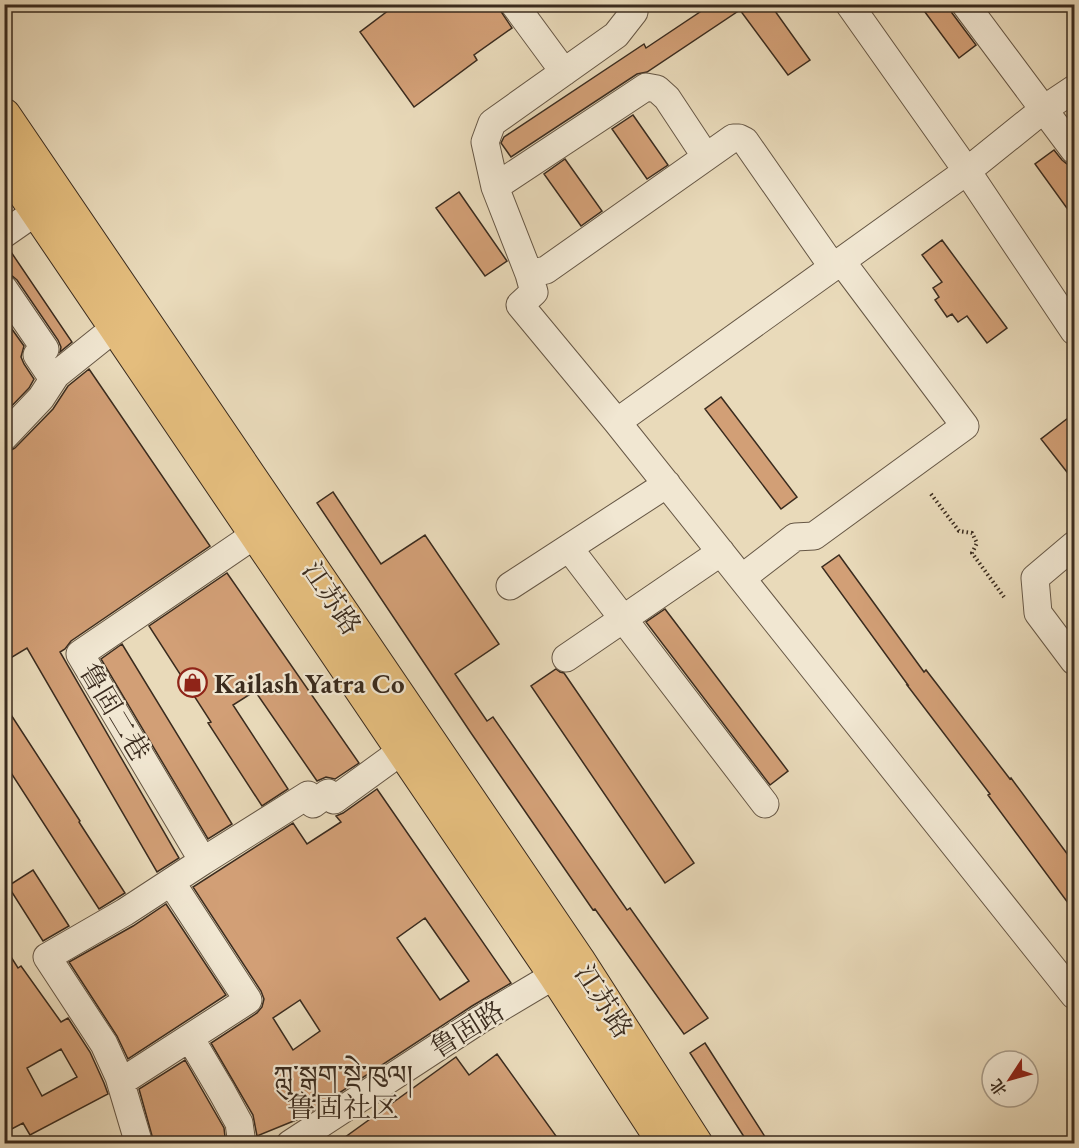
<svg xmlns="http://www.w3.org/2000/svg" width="1079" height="1148" font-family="'EB Garamond','Noto Serif SC','Noto Serif Tibetan',serif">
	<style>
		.building { fill: #d29f76; stroke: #3a2b1e; stroke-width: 1.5; fill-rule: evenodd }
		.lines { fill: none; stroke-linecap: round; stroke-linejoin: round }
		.minor-casing { stroke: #665745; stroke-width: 29 }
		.highway-casing { stroke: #3a2b1e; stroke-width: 35 }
		.path { stroke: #3a2b1e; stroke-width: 4; stroke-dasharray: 1.5 3; stroke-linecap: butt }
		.minor { stroke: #f1e7d2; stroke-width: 27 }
		.highway { stroke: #e4bd7d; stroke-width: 33 }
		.labels { text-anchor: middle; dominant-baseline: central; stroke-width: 4.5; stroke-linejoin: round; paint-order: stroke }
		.street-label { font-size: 27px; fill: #3a2b1e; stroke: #f1e7d2 }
		.poi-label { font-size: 27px; font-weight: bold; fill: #3a2b1e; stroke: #f1e7d2; text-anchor: start }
		.neighbourhood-label { font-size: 28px; fill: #3a2b1e; stroke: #f1e7d2 }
	</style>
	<rect width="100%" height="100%" fill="#e9daba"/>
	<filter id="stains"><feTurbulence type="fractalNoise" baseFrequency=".00333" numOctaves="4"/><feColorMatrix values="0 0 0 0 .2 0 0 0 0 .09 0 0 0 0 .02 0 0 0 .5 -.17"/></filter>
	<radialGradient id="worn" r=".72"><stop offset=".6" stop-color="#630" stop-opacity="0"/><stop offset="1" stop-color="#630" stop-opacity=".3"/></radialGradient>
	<!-- building -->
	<path class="building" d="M 397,4 L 496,4 L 512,28 L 474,55 L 477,60 L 414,107 L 360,32 Z
		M 712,4 L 770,4 L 810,60 L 788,75 L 740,10 L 647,72 L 637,74 L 511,157 L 501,143 L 504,137 L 644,44 L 646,48 Z
		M 919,4 L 948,4 L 952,13 L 976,45 L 959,58 Z
		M 633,115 L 668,165 L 647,179 L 612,129 Z
		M 1054,150 L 1062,160 L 1067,164 L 1072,165 L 1074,169 L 1074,218 L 1035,164 Z
		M 565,159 L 602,211 L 581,226 L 544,174 Z
		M 459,192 L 507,261 L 485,276 L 436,208 Z
		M 942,240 L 1007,328 L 987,343 L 967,316 L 958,322 L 952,314 L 947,317 L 935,300 L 939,297 L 933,288 L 942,282 L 922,255 Z
		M 9,249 L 72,342 L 60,352 L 61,347 L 58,340 L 17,280 L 11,275 L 4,274 L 4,250 Z
		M 4,318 L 24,346 L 21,357 L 24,364 L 34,379 L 29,388 L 4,414 Z
		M 89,369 L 210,546 L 71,641 L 65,649 L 60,652 L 179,858 L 157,872 L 27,648 L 4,662 L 4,460 L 10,456 L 8,452 L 15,448 L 53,409 L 68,386 Z
		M 721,397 L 797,497 L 781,509 L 705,409 Z
		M 1068,418 L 1074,426 L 1074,481 L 1041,439 Z
		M 333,492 L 381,564 L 425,535 L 499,644 L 455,674 L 487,721 L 493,717 L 627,910 L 630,908 L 708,1018 L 684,1034 L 595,909 L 593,910 L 471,733 L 317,503 Z
		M 839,555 L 924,672 L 926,670 L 1010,779 L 1011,778 L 1074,863 L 1074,911 L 988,795 L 990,794 L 907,685 L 908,685 L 822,567 Z
		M 227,573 L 359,763 L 335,779 L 326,777 L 317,781 L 255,691 L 233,705 L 288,789 L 262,806 L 208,723 L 211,722 L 149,626 Z
		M 665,609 L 788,771 L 770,785 L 646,622 Z
		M 122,644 L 232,824 L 208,839 L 101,659 Z
		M 556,669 L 560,672 L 564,673 L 694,863 L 665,883 L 531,686 Z
		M 4,704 L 80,821 L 79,822 L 125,893 L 99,909 L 4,762 Z
		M 377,789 L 511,983 L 472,1006 L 301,1118 L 257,1136 L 253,1115 L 211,1043 L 257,1013 L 262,1007 L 264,999 L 261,991 L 193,887 L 293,823 L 307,844 L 341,822 L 336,816 L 343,813 ZM 425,918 L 469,981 L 440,1000 L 397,938 ZM 300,1000 L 320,1031 L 293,1050 L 273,1018 Z
		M 33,870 L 69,926 L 43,941 L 8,886 Z
		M 166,904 L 226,995 L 128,1059 L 117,1036 L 69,962 L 133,926 Z
		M 4,946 L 18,968 L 21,966 L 61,1022 L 68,1018 L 90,1052 L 104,1083 L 108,1094 L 30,1135 L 23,1123 L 4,1133 ZM 61,1049 L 77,1077 L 42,1096 L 27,1068 Z
		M 705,1043 L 769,1143 L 748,1143 L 690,1053 Z
		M 497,1054 L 556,1136 L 546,1143 L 337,1143 L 456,1057 L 469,1075 Z
		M 185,1060 L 224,1128 L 225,1137 L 210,1141 L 154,1143 L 139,1089 Z"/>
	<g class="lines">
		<defs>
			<path id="minor" d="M 514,4 L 564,72
				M 635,4 L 634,12 L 616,35 L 492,123 L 485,142 L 495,187 L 529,274 L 534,292 L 520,305 L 617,422 L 1074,995
				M 849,4 L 967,171 L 1074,331
				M 965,4 L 1074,150
				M 495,187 L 646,87 L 657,89 L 667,98 L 706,157
				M 4,234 L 37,211
				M 529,274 L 546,270 L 733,138 L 739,138 L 745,141 L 830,263 L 842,262 L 965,426 L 814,536 L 795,537 L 742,578
				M 4,289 L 45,349 L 37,355 L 53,379
				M 617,422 L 967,171 L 1044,109 L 1074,89
				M 4,437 L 41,398 L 56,375 L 116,327
				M 1074,545 L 1035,578 L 1038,613 L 1074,661
				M 569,548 L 765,804
				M 510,586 L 667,484
				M 566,658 L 721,552
				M 203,861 L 308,795 L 313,804 L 328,793 L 334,800 L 403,750
				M 190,1038 L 222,1092 L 239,1123 L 242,1144
				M 121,1082 L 248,1000 L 171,882
				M 139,1144 L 119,1077 L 104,1044 L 47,957 L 125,912 L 203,861 L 80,654 L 256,534
				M 290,1144 L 481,1019 L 555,975"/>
			<path id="highway" d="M 4,115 L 578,960 L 696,1144
				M 4,163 L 555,975 L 665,1144"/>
		</defs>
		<!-- minor casing -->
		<use href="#minor" class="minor-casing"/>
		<!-- highway casing -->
		<use href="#highway" class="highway-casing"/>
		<!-- path -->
		<path class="path" d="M 931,494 L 959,531 L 972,533 L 977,543 L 972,553 L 1004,597"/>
		<!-- minor -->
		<use href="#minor" class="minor"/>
		<!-- highway -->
		<use href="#highway" class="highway"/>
	</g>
	<!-- icons -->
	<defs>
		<symbol id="shop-ring" viewBox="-11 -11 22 22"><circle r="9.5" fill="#f1e7d2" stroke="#8f2418" stroke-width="1.5"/><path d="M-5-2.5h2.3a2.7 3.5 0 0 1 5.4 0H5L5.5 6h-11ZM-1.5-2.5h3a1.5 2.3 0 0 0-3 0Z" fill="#8f2418"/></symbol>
	</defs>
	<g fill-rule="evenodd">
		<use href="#shop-ring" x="176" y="666" width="33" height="33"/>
	</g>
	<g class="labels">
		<!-- street labels -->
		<g class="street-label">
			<text transform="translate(332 598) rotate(56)">江苏路</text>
			<text transform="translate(115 712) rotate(59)">鲁固二巷</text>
			<text transform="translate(604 1001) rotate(57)">江苏路</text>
			<text transform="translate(467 1029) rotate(-32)">鲁固路</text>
		</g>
		<!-- poi labels -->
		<g class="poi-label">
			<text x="214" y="683">Kailash Yatra Co</text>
		</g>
		<!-- neighbourhood labels -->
		<g class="neighbourhood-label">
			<text x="343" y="1075">ཀླུ་སྒུག་སྡེ་ཁུལ།<tspan x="343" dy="32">鲁固社区</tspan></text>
		</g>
	</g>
	<!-- margin -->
	<rect width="1079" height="1148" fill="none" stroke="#e9daba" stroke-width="24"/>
	<rect x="6" y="6" width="1067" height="1136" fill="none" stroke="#3a2b1e" stroke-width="3"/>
	<rect x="12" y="12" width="1055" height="1124" fill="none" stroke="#3a2b1e" stroke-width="1.5"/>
	<!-- north arrow -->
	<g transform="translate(1010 1079) rotate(234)"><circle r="28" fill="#f1e7d2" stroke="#a89c8a" stroke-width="1.5"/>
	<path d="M0-4.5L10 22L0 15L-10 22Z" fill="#8f2418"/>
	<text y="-9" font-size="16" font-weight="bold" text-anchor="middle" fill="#3a2b1e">北</text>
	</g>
	<rect width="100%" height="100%" filter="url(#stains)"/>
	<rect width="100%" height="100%" fill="url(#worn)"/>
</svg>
